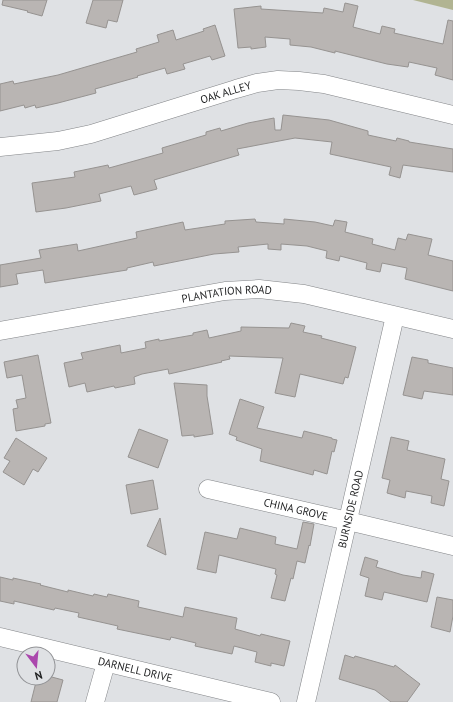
<svg xmlns="http://www.w3.org/2000/svg" width="453" height="702" font-family="'PT Sans',sans-serif">
	<style>
		.green { fill: #b1b492 }
		.building { fill: #b9b5b3; stroke: #969391 }
		.lines { fill: none; stroke-linecap: round; stroke-linejoin: round }
		.minor-casing { stroke: #838588; stroke-width: 19 }
		.minor { stroke: #fff; stroke-width: 18 }
		.labels { text-anchor: middle; dominant-baseline: central; stroke-width: 3; stroke-linejoin: round; paint-order: stroke }
		.street-label { font-size: 11px; fill: #1e1f20; stroke: #dfe1e4 }
	</style>
	<rect width="100%" height="100%" fill="#dfe1e4"/>
	<!-- green -->
	<path class="green" d="M 413,0 L 453,0 L 453,10 Z"/>
	<!-- building -->
	<path class="building" d="M 3,0 L 47,0 L 42,16 L 27,12 L 28,11 L 2,5 Z
		M 93,0 L 123,0 L 117,22 L 108,20 L 106,28 L 86,23 Z
		M 345,3 L 358,6 L 353,27 L 380,34 L 382,26 L 395,29 L 394,33 L 443,44 L 448,20 L 453,21 L 453,80 L 435,75 L 437,68 L 409,62 L 408,67 L 387,64 L 335,51 L 335,53 L 311,47 L 290,45 L 290,39 L 265,37 L 266,47 L 251,49 L 251,47 L 238,48 L 234,9 L 261,6 L 261,9 L 323,13 L 324,8 L 343,12 Z
		M 215,25 L 225,56 L 212,60 L 210,56 L 183,64 L 185,69 L 167,74 L 165,68 L 137,76 L 138,77 L 95,89 L 96,93 L 58,103 L 36,108 L 35,105 L 25,108 L 24,105 L 0,111 L 0,84 L 13,81 L 14,84 L 58,75 L 137,52 L 136,49 L 159,42 L 157,35 L 173,30 L 176,40 L 204,31 L 203,29 Z
		M 283,115 L 329,120 L 368,131 L 368,135 L 396,141 L 397,138 L 409,141 L 409,142 L 453,149 L 453,172 L 403,165 L 400,178 L 389,175 L 391,167 L 330,154 L 332,142 L 295,138 L 237,149 L 239,155 L 154,180 L 157,189 L 134,195 L 131,186 L 99,194 L 101,201 L 66,208 L 36,212 L 32,183 L 75,177 L 74,172 L 108,165 L 109,168 L 163,153 L 162,148 L 206,135 L 206,132 L 220,128 L 221,131 L 248,123 L 274,118 L 275,130 L 281,130 Z
		M 255,219 L 256,222 L 284,224 L 284,219 L 315,222 L 333,226 L 335,220 L 347,222 L 345,232 L 373,239 L 372,244 L 395,250 L 398,238 L 406,240 L 408,234 L 432,239 L 428,255 L 453,261 L 453,291 L 405,279 L 407,268 L 382,263 L 380,272 L 366,269 L 367,263 L 340,256 L 339,261 L 326,258 L 327,251 L 307,246 L 281,244 L 281,250 L 268,249 L 268,244 L 238,247 L 239,252 L 214,254 L 154,266 L 153,262 L 127,268 L 127,270 L 45,283 L 43,270 L 16,274 L 18,284 L 0,287 L 0,265 L 41,258 L 39,250 L 77,244 L 78,251 L 137,238 L 136,232 L 183,222 L 185,230 L 225,224 L 225,221 Z
		M 291,323 L 305,326 L 303,332 L 322,336 L 321,338 L 356,347 L 348,378 L 345,377 L 343,384 L 300,374 L 295,397 L 275,393 L 283,358 L 229,356 L 230,359 L 221,361 L 222,362 L 169,374 L 168,369 L 142,374 L 134,377 L 135,384 L 115,388 L 114,386 L 87,392 L 85,383 L 69,387 L 64,363 L 83,359 L 81,353 L 120,345 L 121,353 L 146,348 L 145,342 L 159,339 L 159,341 L 193,335 L 193,333 L 207,330 L 209,338 L 241,331 L 241,327 L 289,328 Z
		M 38,355 L 51,423 L 45,424 L 45,426 L 16,431 L 13,409 L 18,408 L 16,400 L 26,398 L 22,375 L 7,378 L 4,362 Z
		M 412,357 L 428,360 L 428,363 L 453,368 L 453,395 L 424,391 L 422,399 L 403,395 Z
		M 174,383 L 207,385 L 207,396 L 213,434 L 194,437 L 194,435 L 182,436 Z
		M 240,399 L 264,407 L 257,428 L 302,438 L 304,431 L 332,438 L 332,439 L 337,440 L 334,452 L 332,451 L 327,474 L 314,470 L 313,475 L 260,461 L 262,449 L 236,440 L 237,437 L 229,434 Z
		M 139,429 L 168,440 L 158,468 L 128,457 Z
		M 391,437 L 409,441 L 407,450 L 445,459 L 441,479 L 449,481 L 444,506 L 431,503 L 432,496 L 406,491 L 405,498 L 387,493 L 390,480 L 382,478 Z
		M 16,438 L 47,458 L 38,472 L 33,469 L 24,485 L 3,472 L 10,461 L 4,458 Z
		M 153,480 L 158,509 L 131,514 L 126,485 Z
		M 160,518 L 166,555 L 147,546 Z
		M 303,522 L 314,524 L 310,546 L 309,545 L 305,563 L 297,561 L 293,579 L 291,578 L 285,601 L 271,598 L 277,575 L 275,574 L 276,569 L 219,555 L 216,573 L 197,569 L 205,532 L 237,539 L 240,528 L 276,537 L 275,544 L 297,549 Z
		M 365,557 L 378,561 L 376,567 L 403,575 L 421,578 L 422,571 L 434,574 L 427,602 L 384,592 L 382,600 L 365,596 L 369,578 L 360,575 Z
		M 0,577 L 13,580 L 13,578 L 41,584 L 40,585 L 68,592 L 68,590 L 93,596 L 94,594 L 107,597 L 108,594 L 139,601 L 138,607 L 183,617 L 185,607 L 237,618 L 235,629 L 260,636 L 261,634 L 290,641 L 284,666 L 271,663 L 271,666 L 255,662 L 257,652 L 234,646 L 232,654 L 195,646 L 196,643 L 171,637 L 170,640 L 117,629 L 118,626 L 78,617 L 79,613 L 55,608 L 54,610 L 14,601 L 14,604 L 0,601 Z
		M 437,597 L 453,600 L 453,616 L 450,632 L 431,627 Z
		M 345,655 L 354,658 L 355,656 L 394,667 L 395,665 L 420,684 L 407,702 L 391,702 L 375,690 L 339,679 Z
		M 48,676 L 63,680 L 57,702 L 31,702 L 37,678 L 48,678 Z"/>
	<g class="lines">
		<defs>
			<g id="minor">
				<path id="s1" d="M 0,147 L 58,141 L 91,134 L 236,89 L 257,83 L 278,80 L 299,81 L 324,84 L 453,115"/>
				<path id="s2" d="M 0,331 L 225,291 L 259,289 L 304,294 L 453,329"/>
				<path id="s3" d="M 208,489 L 348,521 L 453,546"/>
				<path id="s4" d="M 0,637 L 271,702"/>
				<path d="M 95,702 L 106,663"/>
				<path id="s5" d="M 306,702 L 395,316"/>
			</g>
		</defs>
		<!-- minor casing -->
		<use href="#minor" class="minor-casing"/>
		<!-- minor -->
		<use href="#minor" class="minor"/>
	</g>
	<g class="labels">
		<!-- street labels -->
		<g class="street-label">
			<text stroke="none"><textPath href="#s1" startOffset="233">OAK ALLEY</textPath></text>
			<text stroke="none"><textPath href="#s2" startOffset="230">PLANTATION ROAD</textPath></text>
			<text stroke="none"><textPath href="#s3" startOffset="90">CHINA GROVE</textPath></text>
			<text stroke="none"><textPath href="#s5" startOffset="198">BURNSIDE ROAD</textPath></text>
			<text stroke="none"><textPath href="#s4" startOffset="139">DARNELL DRIVE</textPath></text>
		</g>
	</g>
	<!-- north arrow -->
	<g transform="translate(36 666) rotate(164)"><circle r="19" fill="#dfe1e4" stroke="#929396"/>
	<path d="M0-3L7 15L0 10L-7 15Z" fill="#ab47ad"/>
	<text y="-6" font-size="11" font-weight="bold" text-anchor="middle" fill="#1e1f20">N</text>
	</g>
</svg>
